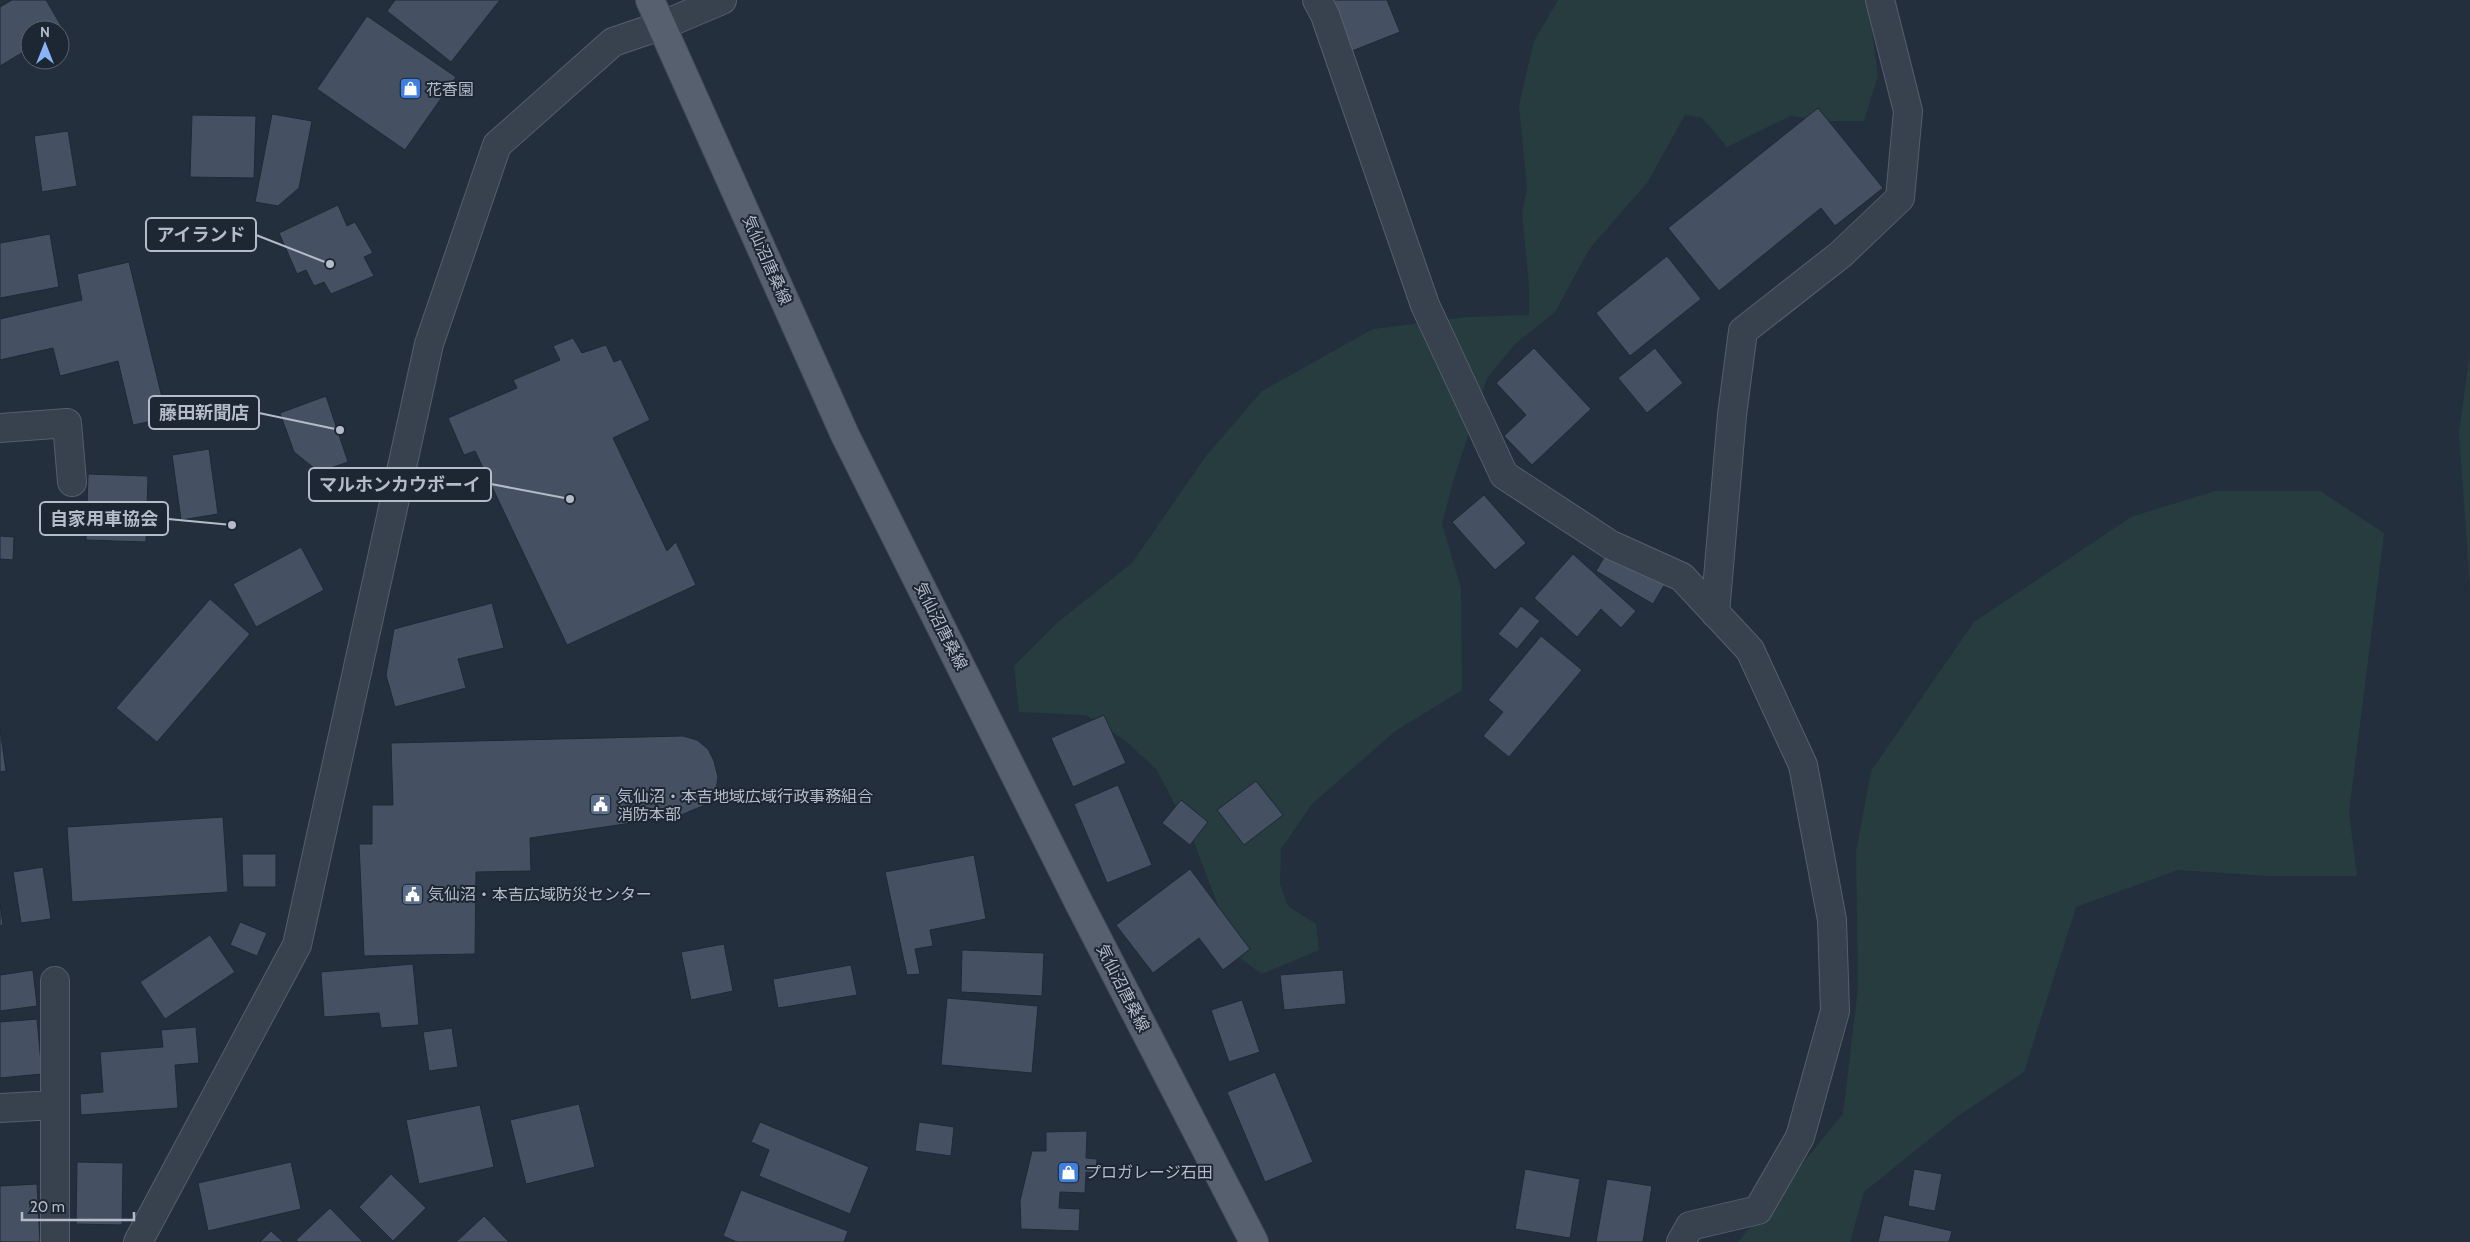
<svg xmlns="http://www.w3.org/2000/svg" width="2470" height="1242" font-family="Cabin,'Noto Sans JP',sans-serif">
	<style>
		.green { fill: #263c3f }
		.building { fill: #455162; stroke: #1f2835 }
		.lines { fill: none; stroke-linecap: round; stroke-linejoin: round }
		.minor-casing { stroke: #565f6c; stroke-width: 30 }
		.major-casing { stroke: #414a57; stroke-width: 30 }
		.minor { stroke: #38414e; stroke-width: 28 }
		.major { stroke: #56606e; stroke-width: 28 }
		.labels { text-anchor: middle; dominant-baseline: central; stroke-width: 4; stroke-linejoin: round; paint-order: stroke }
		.poi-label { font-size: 16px; fill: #b4bcc9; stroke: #1d2633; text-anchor: start }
		.street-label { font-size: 16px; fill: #b4bcc9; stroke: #1d2633 }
		.leader { fill: none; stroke: #b4bcc9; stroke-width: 2 }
		.callout-dot { fill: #b4bcc9; stroke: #1d2633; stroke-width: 2 }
		.callout { fill: #1d2633; stroke: #b4bcc9; stroke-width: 2 }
		.callout-label { font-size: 18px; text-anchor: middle; font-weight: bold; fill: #b4bcc9 }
	</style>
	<rect width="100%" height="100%" fill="#242f3e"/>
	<!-- green -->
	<path class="green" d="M 1558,0 L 1868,0 L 1878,76 L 1864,121 L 1828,121 L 1790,116 L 1727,147 L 1702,118 L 1685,115 L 1647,183 L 1590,248 L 1555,312 L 1515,344 L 1487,378 L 1454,478 L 1442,524 L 1461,588 L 1462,690 L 1394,732 L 1312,804 L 1281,849 L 1280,884 L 1288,906 L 1316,924 L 1319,950 L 1262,974 L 1237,956 L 1194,842 L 1157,770 L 1126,741 L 1086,715 L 1019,712 L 1014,666 L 1057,623 L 1132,563 L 1206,456 L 1262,391 L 1373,329 L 1468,317 L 1529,315 L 1529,285 L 1522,213 L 1527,189 L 1519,105 L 1534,41 Z
		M 2470,352 L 2470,589 L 2459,433 Z
		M 2215,491 L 2320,491 L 2384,533 L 2349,812 L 2357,876 L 2270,876 L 2178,870 L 2076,907 L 2024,1072 L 1958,1116 L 1864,1192 L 1850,1242 L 1738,1242 L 1843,1114 L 1858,988 L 1856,852 L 1871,771 L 1974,622 L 2131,517 Z"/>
	<!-- building -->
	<path class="building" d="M 12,0 L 46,0 L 63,29 L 30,30 L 30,48 L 0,66 L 0,7 Z
		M 395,0 L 500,0 L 451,62 L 387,11 Z
		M 1333,0 L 1387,0 L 1400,32 L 1352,51 Z
		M 367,16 L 456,77 L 405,150 L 317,89 Z
		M 1818,108 L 1883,188 L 1835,226 L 1821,208 L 1719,291 L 1668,228 Z
		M 272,114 L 312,121 L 299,188 L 278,206 L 255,202 Z
		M 192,115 L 256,116 L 254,178 L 190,177 Z
		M 68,131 L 77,186 L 42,192 L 34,136 Z
		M 338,205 L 347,226 L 355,222 L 373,253 L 364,257 L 374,276 L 331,294 L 324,282 L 314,286 L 306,270 L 297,274 L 279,233 Z
		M 50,234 L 59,287 L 0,298 L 0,243 Z
		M 1667,256 L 1701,299 L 1630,356 L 1596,313 Z
		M 129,262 L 167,418 L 133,425 L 118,361 L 60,376 L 53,348 L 0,360 L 0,319 L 82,300 L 77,274 Z
		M 573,338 L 582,353 L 606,345 L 614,362 L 621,359 L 650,420 L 613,438 L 667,551 L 676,542 L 696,585 L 567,645 L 475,451 L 464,455 L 448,418 L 517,388 L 513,380 L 560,360 L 553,346 Z
		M 1534,348 L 1591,409 L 1532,465 L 1504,436 L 1526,415 L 1496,383 Z
		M 1655,348 L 1683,383 L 1647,413 L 1618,378 Z
		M 326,396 L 348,462 L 319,472 L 294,452 L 280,413 Z
		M 209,449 L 218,514 L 181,520 L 172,455 Z
		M 88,474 L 148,476 L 146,542 L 86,540 Z
		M 1484,495 L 1526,543 L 1495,570 L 1452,522 Z
		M 0,536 L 14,537 L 13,560 L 0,559 Z
		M 301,547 L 324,590 L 256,627 L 233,584 Z
		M 1609,549 L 1666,582 L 1653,604 L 1596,571 Z
		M 1573,554 L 1636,611 L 1621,628 L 1601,609 L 1577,637 L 1534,598 Z
		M 210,599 L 250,634 L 157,742 L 116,708 Z
		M 492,603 L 504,648 L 458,659 L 466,688 L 395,707 L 386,675 L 394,629 Z
		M 1521,606 L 1540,621 L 1517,649 L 1498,634 Z
		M 1541,636 L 1582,670 L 1509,757 L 1483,736 L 1503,712 L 1488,700 Z
		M 1104,715 L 1126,763 L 1073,787 L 1051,738 Z
		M 0,728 L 6,771 L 0,772 Z
		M 683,736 L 697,740 L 708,749 L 714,761 L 718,777 L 716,790 L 707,804 L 679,816 L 530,838 L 531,871 L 476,872 L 475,954 L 364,956 L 359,844 L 372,844 L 372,805 L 393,805 L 391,743 Z
		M 1256,781 L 1283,815 L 1244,845 L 1217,810 Z
		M 1118,785 L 1152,865 L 1107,883 L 1074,804 Z
		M 1181,800 L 1208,822 L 1190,845 L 1162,823 Z
		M 223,817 L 228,892 L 72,902 L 67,827 Z
		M 242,854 L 276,854 L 276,887 L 243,887 Z
		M 974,855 L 986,919 L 930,930 L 933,946 L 915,949 L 920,974 L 907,975 L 885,872 Z
		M 43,867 L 51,919 L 21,923 L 13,872 Z
		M 1190,869 L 1250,949 L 1223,970 L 1199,938 L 1153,973 L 1116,925 Z
		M 0,903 L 3,925 L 0,926 Z
		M 240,922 L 267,933 L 257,956 L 230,945 Z
		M 210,935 L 235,972 L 165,1019 L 140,982 Z
		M 724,944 L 733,991 L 691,1000 L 681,952 Z
		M 962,950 L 1044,953 L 1042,996 L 961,992 Z
		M 413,964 L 419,1025 L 381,1028 L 379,1013 L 324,1017 L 321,972 Z
		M 851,965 L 857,995 L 778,1008 L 773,979 Z
		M 33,970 L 37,1006 L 0,1011 L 0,975 Z
		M 1343,970 L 1346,1004 L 1284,1010 L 1280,975 Z
		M 947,998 L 1038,1006 L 1032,1073 L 941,1065 Z
		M 1242,1000 L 1260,1052 L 1229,1062 L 1211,1010 Z
		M 37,1019 L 42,1074 L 0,1078 L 0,1022 Z
		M 196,1027 L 199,1063 L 175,1065 L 178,1108 L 81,1115 L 80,1094 L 103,1092 L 100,1052 L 163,1047 L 161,1030 Z
		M 452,1028 L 458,1067 L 429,1071 L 423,1032 Z
		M 1275,1072 L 1313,1162 L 1265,1182 L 1227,1092 Z
		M 579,1104 L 595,1167 L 526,1184 L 510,1120 Z
		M 480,1105 L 494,1167 L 419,1184 L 406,1120 Z
		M 760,1122 L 869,1167 L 850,1214 L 759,1176 L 769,1150 L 751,1142 Z
		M 919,1122 L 954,1127 L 951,1156 L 915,1151 Z
		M 1087,1131 L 1086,1158 L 1097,1159 L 1096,1173 L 1086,1172 L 1085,1193 L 1060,1192 L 1059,1208 L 1080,1209 L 1079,1231 L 1021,1229 L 1020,1201 L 1032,1151 L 1046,1151 L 1046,1132 Z
		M 77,1162 L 123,1163 L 122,1225 L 76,1224 Z
		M 291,1162 L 301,1209 L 208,1231 L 198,1183 Z
		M 1525,1169 L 1580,1179 L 1570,1238 L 1515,1229 Z
		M 1914,1169 L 1942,1174 L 1935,1211 L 1908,1206 Z
		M 391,1174 L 426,1208 L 393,1241 L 359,1207 Z
		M 1607,1179 L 1652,1186 L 1643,1242 L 1596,1242 Z
		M 37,1184 L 40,1242 L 0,1242 L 0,1186 Z
		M 741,1190 L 848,1231 L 844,1242 L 737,1242 L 723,1236 Z
		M 330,1208 L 363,1242 L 298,1242 L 296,1240 Z
		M 1884,1215 L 1952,1231 L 1949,1242 L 1878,1242 Z
		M 484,1216 L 509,1242 L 456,1242 Z
		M 271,1231 L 283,1242 L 260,1242 Z"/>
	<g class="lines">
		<defs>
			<path id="minor" d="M 1317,0 L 1325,15 L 1425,305 L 1504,475 L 1611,545 L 1682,577 L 1750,650 L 1803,765 L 1832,920 L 1835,1011 L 1800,1137 L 1758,1210 L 1690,1226 L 1681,1242
				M 0,428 L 67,423 L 72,482
				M 1715,613 L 1732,415 L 1743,331 L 1840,255 L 1900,198 L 1908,111 L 1880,0
				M 0,1108 L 55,1105
				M 55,1242 L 55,981
				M 138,1242 L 297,945 L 429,344 L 497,145 L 613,42 L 663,25 L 722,0"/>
			<path id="major" d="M 650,0 L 845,435 L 1079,903 L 1254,1242"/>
		</defs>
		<!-- minor casing -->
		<use href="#minor" class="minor-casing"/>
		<!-- major casing -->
		<use href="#major" class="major-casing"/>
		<!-- minor -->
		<use href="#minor" class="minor"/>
		<!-- major -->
		<use href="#major" class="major"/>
	</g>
	<!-- icons -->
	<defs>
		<symbol id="shop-square" viewBox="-11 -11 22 22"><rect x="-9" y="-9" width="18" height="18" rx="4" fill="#3f7fe0" stroke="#1d2633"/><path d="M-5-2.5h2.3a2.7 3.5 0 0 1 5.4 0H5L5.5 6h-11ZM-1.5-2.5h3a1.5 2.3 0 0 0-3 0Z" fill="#fff"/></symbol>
		<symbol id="civic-square" viewBox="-11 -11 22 22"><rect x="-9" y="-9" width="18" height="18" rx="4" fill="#5c6f8a" stroke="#1d2633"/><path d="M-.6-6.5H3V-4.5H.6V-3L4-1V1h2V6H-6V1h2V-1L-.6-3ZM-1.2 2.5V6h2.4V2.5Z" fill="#fff"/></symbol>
	</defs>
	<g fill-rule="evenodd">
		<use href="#shop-square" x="398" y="76" width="25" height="25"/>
		<use href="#civic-square" x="588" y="792" width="25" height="25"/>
		<use href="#civic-square" x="400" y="882" width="25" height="25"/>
		<use href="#shop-square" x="1056" y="1160" width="25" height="25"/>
	</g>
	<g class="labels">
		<!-- poi labels -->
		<g class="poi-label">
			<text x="426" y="89">花香園</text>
			<text x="617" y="796">気仙沼・本吉地域広域行政事務組合<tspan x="617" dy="18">消防本部</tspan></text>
			<text x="428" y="894">気仙沼・本吉広域防災センター</text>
			<text x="1085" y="1172">プロガレージ石田</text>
		</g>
		<!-- street labels -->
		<g class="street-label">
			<text transform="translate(767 260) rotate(66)">気仙沼唐桑線</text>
			<text transform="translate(941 626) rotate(63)">気仙沼唐桑線</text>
			<text transform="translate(1123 988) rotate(63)">気仙沼唐桑線</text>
		</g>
	</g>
	<!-- callouts -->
	<path class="leader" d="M330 264L256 235M340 430L259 413M570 499L491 484M232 525L168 519"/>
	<g class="callout-dot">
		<circle cx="330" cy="264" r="5"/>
		<circle cx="340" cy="430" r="5"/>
		<circle cx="570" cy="499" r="5"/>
		<circle cx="232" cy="525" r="5"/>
	</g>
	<g class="callout">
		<rect x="146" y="218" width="110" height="33" rx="5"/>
		<rect x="149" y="396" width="110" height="33" rx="5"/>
		<rect x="309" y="468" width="182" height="33" rx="5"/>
		<rect x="40" y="502" width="128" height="33" rx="5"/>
	</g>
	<g class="callout-label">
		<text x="201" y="241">アイランド</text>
		<text x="204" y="419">藤田新聞店</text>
		<text x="400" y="491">マルホンカウボーイ</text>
		<text x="104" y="525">自家用車協会</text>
	</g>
	<!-- north arrow -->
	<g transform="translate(45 45)"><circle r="24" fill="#1d2633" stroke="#59626f"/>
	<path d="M0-4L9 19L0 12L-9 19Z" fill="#8ab4f8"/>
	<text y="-8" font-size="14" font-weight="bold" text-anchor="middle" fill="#b4bcc9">N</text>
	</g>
	<!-- scale -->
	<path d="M22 1212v8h112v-8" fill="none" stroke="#b4bcc9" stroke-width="2.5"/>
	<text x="30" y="1212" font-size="15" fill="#b4bcc9" stroke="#1d2633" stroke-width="4" paint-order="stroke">20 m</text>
</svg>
